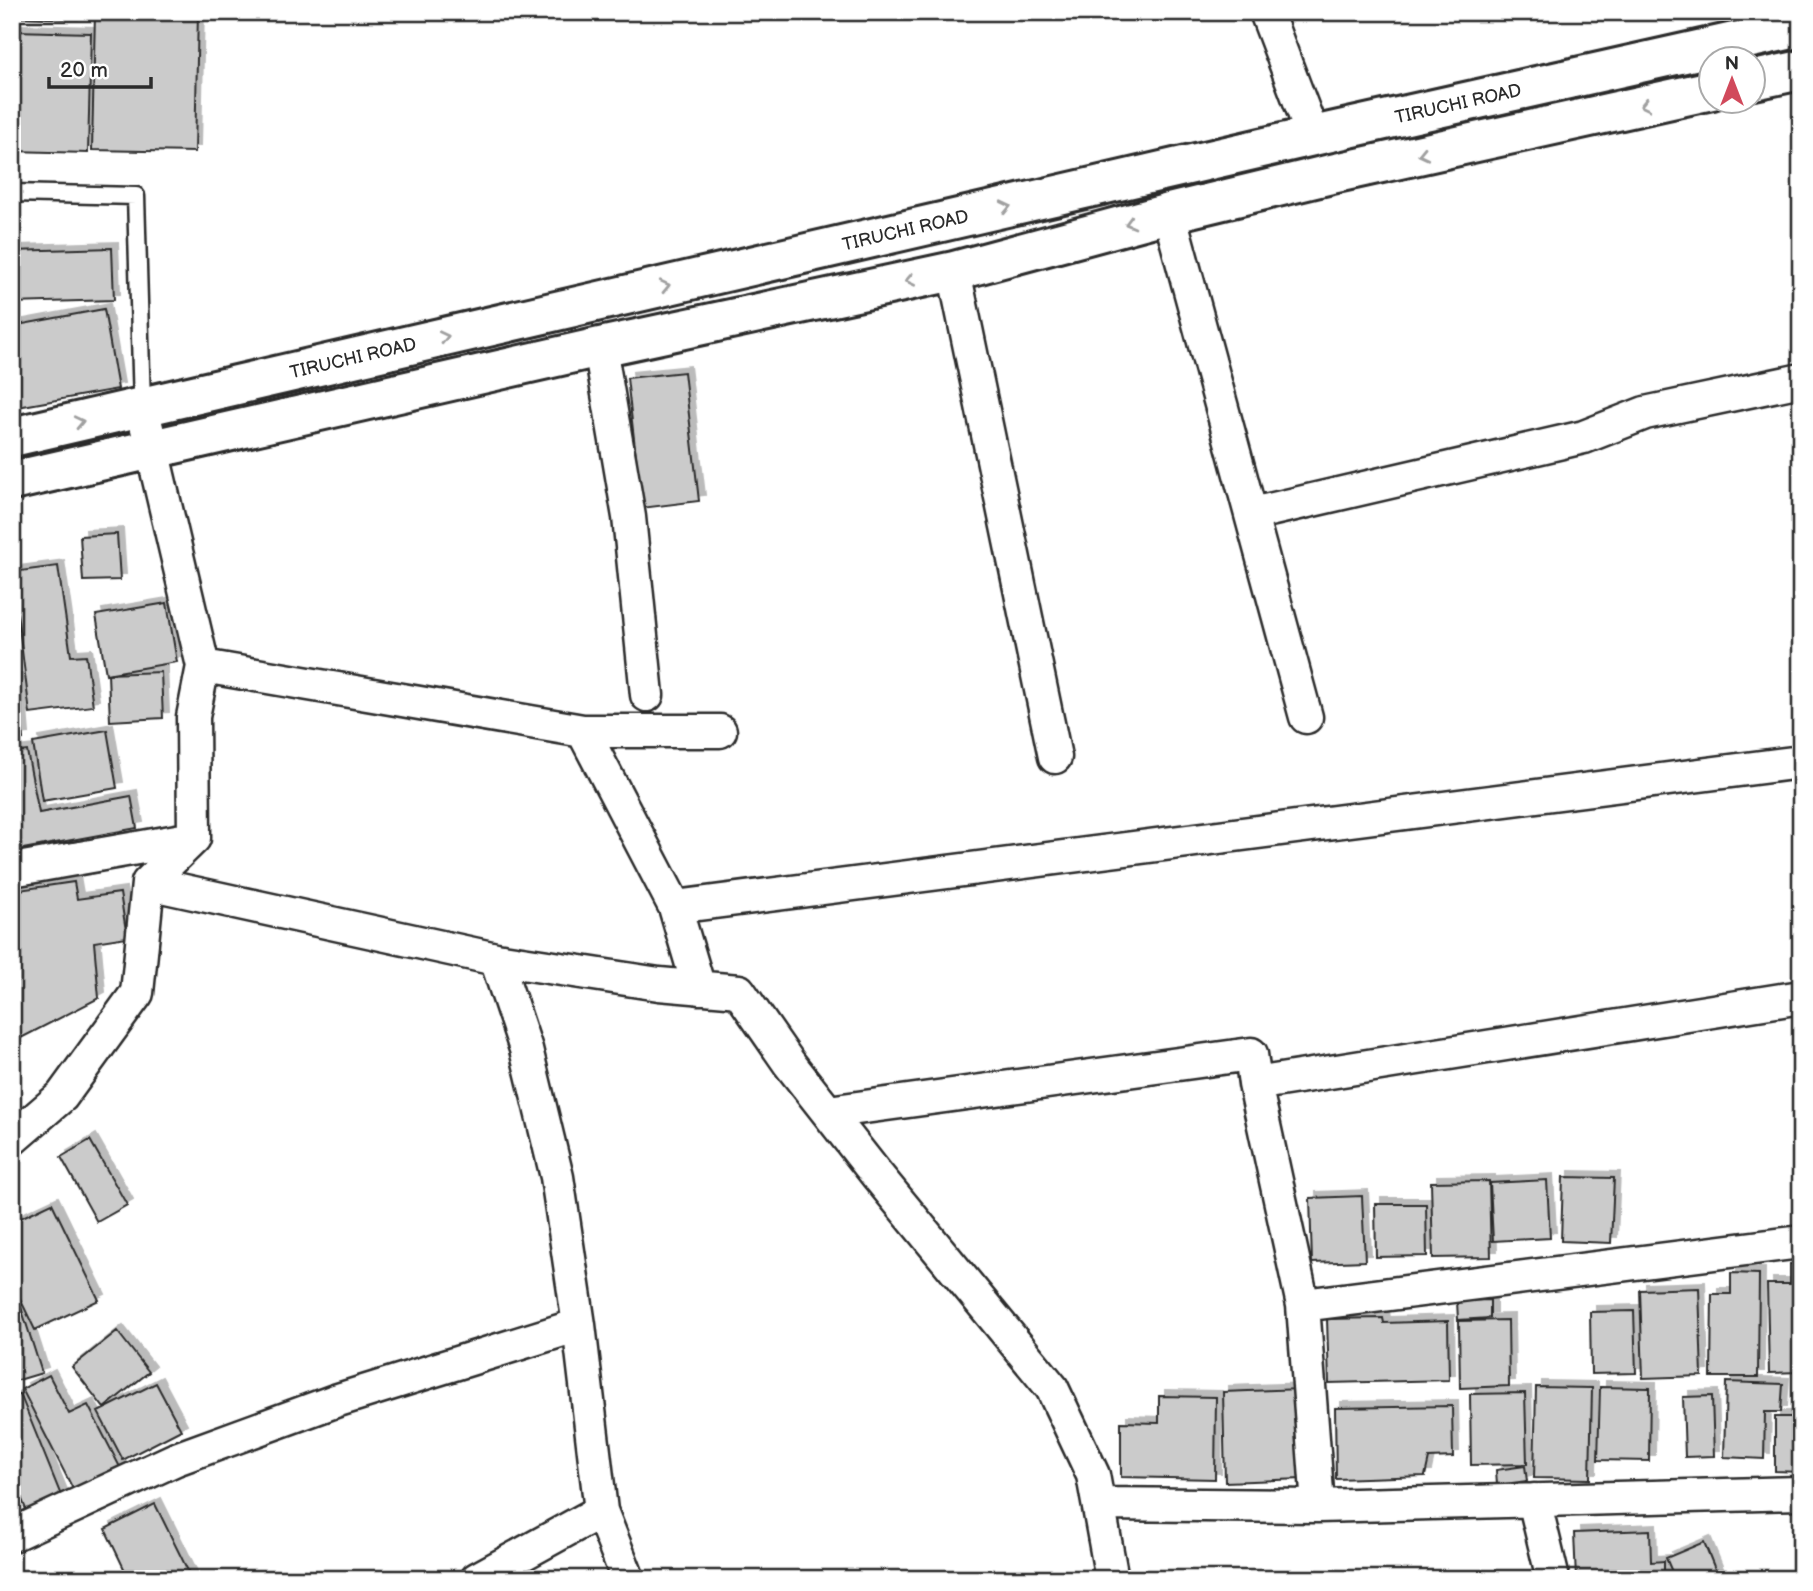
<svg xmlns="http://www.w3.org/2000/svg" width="1813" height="1591" font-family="'Balsamiq Sans',sans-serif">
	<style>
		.building { fill: #cbcbcb; stroke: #2b2b2b; stroke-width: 2; filter: url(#shadow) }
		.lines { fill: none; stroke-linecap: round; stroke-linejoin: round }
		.service-casing { stroke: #2b2b2b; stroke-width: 21 }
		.minor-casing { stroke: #2b2b2b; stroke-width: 37 }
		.trunk-casing { stroke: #2b2b2b; stroke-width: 44 }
		.service { stroke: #fff; stroke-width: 16 }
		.minor { stroke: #fff; stroke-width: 32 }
		.trunk { stroke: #fff; stroke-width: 38 }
		.oneway { stroke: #a0a0a0 }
		.labels { text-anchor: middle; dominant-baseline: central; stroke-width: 6; stroke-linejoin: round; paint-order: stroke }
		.street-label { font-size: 18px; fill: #2b2b2b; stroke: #fff }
	</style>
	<defs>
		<filter id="shadow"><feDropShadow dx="6" dy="-6" stdDeviation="0" flood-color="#0004"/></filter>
	</defs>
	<rect width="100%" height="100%" fill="#fff"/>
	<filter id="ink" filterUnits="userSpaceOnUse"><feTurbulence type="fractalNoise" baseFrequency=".0143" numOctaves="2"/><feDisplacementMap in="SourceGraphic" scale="14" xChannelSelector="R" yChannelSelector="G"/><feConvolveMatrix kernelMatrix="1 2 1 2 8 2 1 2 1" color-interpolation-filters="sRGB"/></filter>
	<g filter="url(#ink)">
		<!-- building -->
		<path class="building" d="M 12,12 L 78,12 L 78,19 L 12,17 Z
			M 95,12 L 198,12 L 195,152 L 92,150 Z
			M 14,31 L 91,33 L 88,153 L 12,151 L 12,48 L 14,48 Z
			M 112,248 L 114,300 L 12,303 L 12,251 Z
			M 104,309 L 118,389 L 12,408 L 12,326 Z
			M 684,372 L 699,501 L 642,508 L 627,378 Z
			M 117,534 L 120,580 L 83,581 L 80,536 Z
			M 58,566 L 71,656 L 86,655 L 93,706 L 30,714 L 12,572 Z
			M 167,603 L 177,662 L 106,674 L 96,615 Z
			M 161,672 L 163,718 L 110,721 L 108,674 Z
			M 18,679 L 23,739 L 12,740 L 12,680 Z
			M 107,730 L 117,788 L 42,801 L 33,743 Z
			M 27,751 L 39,813 L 131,796 L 137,828 L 12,851 L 12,753 Z
			M 74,882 L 77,899 L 120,893 L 127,937 L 94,942 L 99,998 L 21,1038 L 12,995 L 12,891 Z
			M 90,1140 L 127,1205 L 97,1222 L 61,1157 Z
			M 1563,1177 L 1614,1178 L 1611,1243 L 1561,1241 Z
			M 1547,1180 L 1550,1238 L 1493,1241 L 1490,1183 Z
			M 1489,1181 L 1491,1257 L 1433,1258 L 1431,1182 Z
			M 1362,1196 L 1365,1261 L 1312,1263 L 1310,1198 Z
			M 52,1203 L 99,1300 L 35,1330 L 12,1282 L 12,1222 Z
			M 1375,1204 L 1426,1204 L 1427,1256 L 1376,1257 Z
			M 1790,1264 L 1801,1264 L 1801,1372 L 1769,1373 L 1767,1284 L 1790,1284 Z
			M 1731,1273 L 1759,1274 L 1758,1377 L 1711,1377 L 1712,1294 L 1731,1294 Z
			M 1699,1288 L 1702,1376 L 1643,1378 L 1640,1290 Z
			M 1490,1300 L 1490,1318 L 1458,1320 L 1457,1301 Z
			M 20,1304 L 42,1373 L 12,1382 L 12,1306 Z
			M 1634,1311 L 1636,1373 L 1591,1374 L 1590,1312 Z
			M 1383,1318 L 1384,1323 L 1448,1321 L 1449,1380 L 1329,1383 L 1327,1319 Z
			M 1508,1320 L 1509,1386 L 1460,1388 L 1459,1321 Z
			M 117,1331 L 149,1372 L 104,1408 L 72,1367 Z
			M 49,1375 L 69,1414 L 88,1405 L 121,1469 L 75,1493 L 22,1389 Z
			M 1726,1382 L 1783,1384 L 1781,1412 L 1765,1412 L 1764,1459 L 1724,1457 Z
			M 156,1383 L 181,1430 L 123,1460 L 98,1412 Z
			M 1536,1387 L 1592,1388 L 1590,1479 L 1534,1478 Z
			M 1600,1387 L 1650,1388 L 1649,1461 L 1598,1460 Z
			M 1300,1389 L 1303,1479 L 1225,1482 L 1223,1392 Z
			M 1525,1393 L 1527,1464 L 1471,1465 L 1470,1394 Z
			M 20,1394 L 62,1498 L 27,1512 L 12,1475 L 12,1398 Z
			M 1159,1396 L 1216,1397 L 1215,1479 L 1121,1477 L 1121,1422 L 1159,1423 Z
			M 1712,1396 L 1714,1456 L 1685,1457 L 1683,1397 Z
			M 1452,1406 L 1453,1457 L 1429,1458 L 1425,1476 L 1336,1479 L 1335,1408 Z
			M 1775,1417 L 1801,1417 L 1801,1472 L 1775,1471 Z
			M 1525,1466 L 1527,1481 L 1497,1485 L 1496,1470 Z
			M 155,1504 L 192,1579 L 129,1579 L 105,1529 Z
			M 1650,1530 L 1651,1562 L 1664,1561 L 1664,1579 L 1576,1579 L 1574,1533 Z
			M 1704,1542 L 1719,1579 L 1675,1579 L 1666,1558 Z"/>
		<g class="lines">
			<defs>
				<path id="service" d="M 12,193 L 136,196 L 142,406"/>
				<path id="minor" d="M 1266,12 L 1313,136
					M 1169,213 L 1306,717
					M 954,271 L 1055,757
					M 600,347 L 629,517 L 647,695
					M 1252,514 L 1584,437 L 1645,413 L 1801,380
					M 203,666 L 583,731 L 675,907
					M 583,731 L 720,731
					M 12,870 L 194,838
					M 148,883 L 496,959 L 659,984 L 739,991 L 789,1063 L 877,1175 L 1052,1388 L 1093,1475 L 1112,1579
					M 699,988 L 675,907 L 1801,762
					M 1255,1084 L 1801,997
					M 828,1112 L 1251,1054 L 1255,1084 L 1303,1305 L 1318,1506
					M 12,1139 L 62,1096 L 137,993 L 148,883 L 194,838 L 193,717 L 203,666 L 142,407
					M 1303,1305 L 1801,1242
					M 1534,1500 L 1553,1579
					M 1099,1504 L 1318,1506 L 1801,1493
					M 601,1511 L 628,1579
					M 12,1535 L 176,1459 L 335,1401 L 579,1325
					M 477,1579 L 601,1511 L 579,1325 L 557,1177 L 526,1049 L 496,959"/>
				<g id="trunk">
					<path d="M 1754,80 L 1801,70"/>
					<path id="s1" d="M 12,437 L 1313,136 L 1801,27"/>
					<path d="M 12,481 L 600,347 L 954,271 L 1169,213 L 1327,175 L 1712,90"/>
				</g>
			</defs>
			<!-- service casing -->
			<use href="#service" class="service-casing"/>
			<!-- minor casing -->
			<use href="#minor" class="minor-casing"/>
			<!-- trunk casing -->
			<use href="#trunk" class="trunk-casing"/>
			<!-- service -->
			<use href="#service" class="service"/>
			<!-- minor -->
			<use href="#minor" class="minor"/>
			<!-- trunk -->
			<use href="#trunk" class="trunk"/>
		</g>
		<!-- one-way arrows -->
		<defs><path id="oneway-chevron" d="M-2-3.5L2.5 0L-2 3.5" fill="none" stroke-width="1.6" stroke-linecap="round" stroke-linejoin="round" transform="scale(1.75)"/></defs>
		<g class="oneway">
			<use href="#oneway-chevron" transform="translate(1645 105) rotate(167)"/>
			<use href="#oneway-chevron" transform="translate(1423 154) rotate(167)"/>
			<use href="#oneway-chevron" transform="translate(1006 207) rotate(-13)"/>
			<use href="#oneway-chevron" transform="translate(1130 223) rotate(165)"/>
			<use href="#oneway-chevron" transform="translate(910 280) rotate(168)"/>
			<use href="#oneway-chevron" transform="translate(665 286) rotate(-13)"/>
			<use href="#oneway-chevron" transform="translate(444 337) rotate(-13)"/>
			<use href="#oneway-chevron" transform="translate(79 422) rotate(-13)"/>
		</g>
	</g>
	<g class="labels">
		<!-- street labels -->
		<g class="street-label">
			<text stroke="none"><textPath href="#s1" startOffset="1484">TIRUCHI ROAD</textPath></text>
			<text stroke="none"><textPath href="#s1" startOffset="917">TIRUCHI ROAD</textPath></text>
			<text stroke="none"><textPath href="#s1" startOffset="350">TIRUCHI ROAD</textPath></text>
		</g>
	</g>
	<!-- margin -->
	<rect width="1813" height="1591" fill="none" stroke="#fff" stroke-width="42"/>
	<rect x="21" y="21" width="1771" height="1549" fill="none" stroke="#2b2b2b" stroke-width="2.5" filter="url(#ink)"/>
	<!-- north arrow -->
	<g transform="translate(1732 80)"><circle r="33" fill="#ffffff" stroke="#aaaaaa" stroke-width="2"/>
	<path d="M0-5L12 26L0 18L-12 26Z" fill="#d1495b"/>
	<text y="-10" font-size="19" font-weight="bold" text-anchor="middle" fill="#2b2b2b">N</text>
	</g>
	<!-- scale -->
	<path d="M49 77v10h102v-10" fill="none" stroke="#2b2b2b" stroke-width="3.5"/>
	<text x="60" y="77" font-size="21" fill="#2b2b2b" stroke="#ffffff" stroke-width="5" paint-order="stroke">20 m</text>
</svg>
